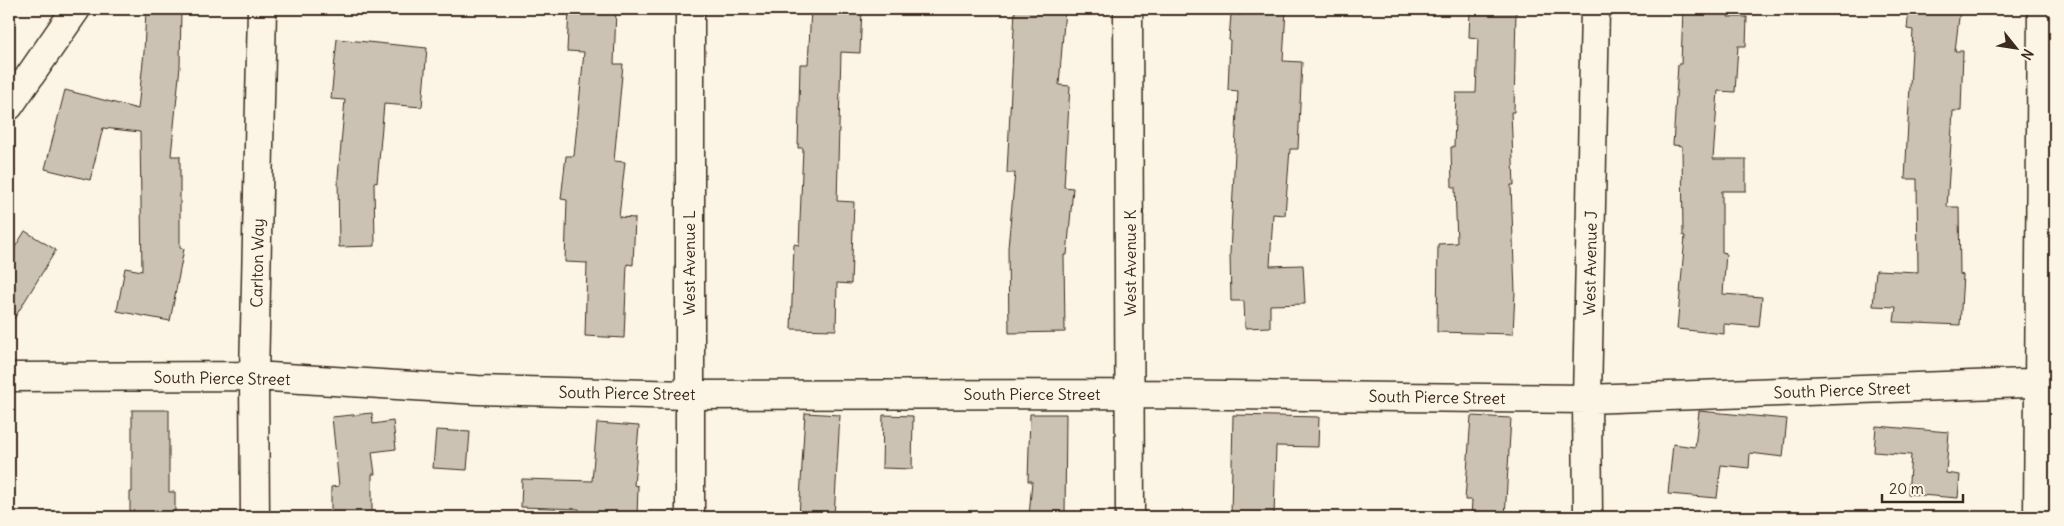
<svg xmlns="http://www.w3.org/2000/svg" width="2064" height="526" font-family="Delius,sans-serif">
	<style>
		.building { fill: #ccc2b3; stroke: #3b2a1e }
		.lines { fill: none; stroke-linecap: round; stroke-linejoin: round }
		.minor-casing { stroke: #3b2a1e; stroke-width: 31 }
		.secondary-casing { stroke: #3b2a1e; stroke-width: 31 }
		.minor { stroke: #fcf5e5; stroke-width: 28 }
		.secondary { stroke: #fcf5e5; stroke-width: 28 }
		.labels { text-anchor: middle; dominant-baseline: central; stroke-width: 5; stroke-linejoin: round; paint-order: stroke }
		.street-label { font-size: 16px; fill: #3b2a1e; stroke: #fcf5e5 }
	</style>
	<rect width="100%" height="100%" fill="#fcf5e5"/>
	<filter id="ink" filterUnits="userSpaceOnUse"><feTurbulence type="fractalNoise" baseFrequency=".02" numOctaves="2"/><feDisplacementMap in="SourceGraphic" scale="10" xChannelSelector="R" yChannelSelector="G"/><feConvolveMatrix kernelMatrix="1 2 1 2 8 2 1 2 1" color-interpolation-filters="sRGB"/></filter>
	<g filter="url(#ink)">
		<!-- building -->
		<path class="building" d="M 146,9 L 181,9 L 180,66 L 171,156 L 180,156 L 180,248 L 184,249 L 170,321 L 117,311 L 125,268 L 142,271 L 140,132 L 103,128 L 90,180 L 45,169 L 65,90 L 138,109 L 144,52 Z
			M 569,9 L 616,9 L 614,64 L 623,64 L 614,161 L 625,162 L 619,217 L 635,218 L 633,265 L 627,264 L 624,338 L 585,336 L 587,263 L 565,262 L 567,200 L 561,199 L 566,156 L 574,156 L 584,52 L 567,51 Z
			M 811,9 L 862,9 L 860,53 L 841,52 L 837,201 L 854,202 L 851,284 L 837,283 L 836,330 L 791,329 L 794,244 L 799,245 L 803,148 L 798,148 L 800,64 L 808,64 Z
			M 1015,9 L 1065,9 L 1059,85 L 1070,86 L 1064,187 L 1073,188 L 1067,255 L 1064,255 L 1065,332 L 1009,333 L 1008,248 L 1015,173 L 1007,173 Z
			M 1242,9 L 1286,9 L 1283,61 L 1302,62 L 1298,149 L 1290,149 L 1285,215 L 1273,214 L 1270,266 L 1303,265 L 1305,304 L 1270,305 L 1270,327 L 1245,328 L 1244,301 L 1231,301 L 1230,254 L 1238,91 L 1228,90 L 1230,40 L 1229,40 L 1231,14 L 1241,15 Z
			M 1470,9 L 1516,9 L 1514,112 L 1511,112 L 1514,185 L 1511,185 L 1515,292 L 1513,334 L 1437,332 L 1438,244 L 1457,243 L 1455,187 L 1452,187 L 1451,147 L 1454,147 L 1456,93 L 1476,93 L 1478,38 L 1469,37 Z
			M 1683,9 L 1729,9 L 1728,17 L 1747,17 L 1746,46 L 1738,46 L 1735,92 L 1718,91 L 1713,159 L 1746,159 L 1746,191 L 1722,191 L 1722,252 L 1726,253 L 1723,294 L 1762,297 L 1759,327 L 1724,324 L 1724,334 L 1677,329 L 1685,236 L 1683,236 L 1682,146 L 1673,145 L 1678,64 L 1681,64 Z
			M 1909,9 L 1960,9 L 1955,51 L 1963,51 L 1961,111 L 1953,111 L 1947,207 L 1959,207 L 1960,274 L 1963,275 L 1960,325 L 1894,322 L 1896,307 L 1873,306 L 1876,270 L 1918,272 L 1917,179 L 1905,179 L 1913,30 L 1907,29 Z
			M 337,39 L 427,48 L 422,107 L 384,104 L 377,183 L 374,182 L 375,246 L 339,247 L 338,177 L 345,100 L 331,99 Z
			M 25,231 L 56,250 L 9,327 L 9,257 Z
			M 132,410 L 169,410 L 169,492 L 175,492 L 175,517 L 130,517 L 130,492 L 132,492 Z
			M 1699,411 L 1787,419 L 1783,457 L 1750,453 L 1749,468 L 1721,465 L 1717,498 L 1668,494 L 1673,444 L 1695,447 Z
			M 372,413 L 373,424 L 393,421 L 396,449 L 372,452 L 375,474 L 372,474 L 372,517 L 331,517 L 331,487 L 339,486 L 332,417 Z
			M 805,413 L 840,415 L 834,517 L 799,517 Z
			M 1030,414 L 1066,414 L 1065,517 L 1029,517 L 1032,481 L 1028,481 Z
			M 883,415 L 913,416 L 912,469 L 882,468 Z
			M 1233,415 L 1319,417 L 1318,447 L 1276,446 L 1274,517 L 1231,517 Z
			M 1471,416 L 1511,418 L 1505,517 L 1471,517 L 1472,500 L 1465,500 Z
			M 597,423 L 639,426 L 634,485 L 638,486 L 637,517 L 579,517 L 579,509 L 521,507 L 522,479 L 592,481 Z
			M 1876,426 L 1949,432 L 1946,473 L 1960,475 L 1958,498 L 1908,494 L 1911,455 L 1874,452 Z
			M 436,430 L 470,432 L 467,470 L 433,468 Z"/>
		<g class="lines">
			<defs>
				<path id="minor" d="M 1128,9 L 1130,517
					M 9,377 L 254,376 L 477,390 L 689,395 L 1130,394 L 1587,399 L 2055,382
					M 255,517 L 254,376 L 262,9
					M 690,517 L 690,9
					M 1588,517 L 1587,399 L 1595,9
					M 2038,517 L 2042,9"/>
				<path id="secondary" d="M 9,106 L 76,9"/>
			</defs>
			<!-- minor casing -->
			<use href="#minor" class="minor-casing"/>
			<!-- secondary casing -->
			<use href="#secondary" class="secondary-casing"/>
			<!-- minor -->
			<use href="#minor" class="minor"/>
			<!-- secondary -->
			<use href="#secondary" class="secondary"/>
		</g>
	</g>
	<g class="labels">
		<!-- street labels -->
		<g class="street-label">
			<text transform="translate(257 263) rotate(-89)">Carlton Way</text>
			<text transform="translate(689 263) rotate(-90)">West Avenue L</text>
			<text transform="translate(1130 263) rotate(-90)">West Avenue K</text>
			<text transform="translate(1590 263) rotate(-89)">West Avenue J</text>
			<text transform="translate(222 378) rotate(1)">South Pierce Street</text>
			<text transform="translate(1842 390) rotate(-2)">South Pierce Street</text>
			<text transform="translate(627 393) rotate(1)">South Pierce Street</text>
			<text x="1032" y="394">South Pierce Street</text>
			<text transform="translate(1437 397) rotate(1)">South Pierce Street</text>
		</g>
	</g>
	<!-- margin -->
	<rect width="2064" height="526" fill="none" stroke="#fcf5e5" stroke-width="30"/>
	<rect x="15" y="15" width="2034" height="496" fill="none" stroke="#3b2a1e" stroke-width="2" filter="url(#ink)"/>
	<!-- north arrow -->
	<g transform="translate(2016 48) rotate(120)" stroke="#fcf5e5" stroke-width="4" paint-order="stroke">
	<path d="M0-4L9 19L0 12L-9 19Z" fill="#3b2a1e"/>
	<text y="-8" font-size="14" font-weight="bold" text-anchor="middle" fill="#3b2a1e">N</text>
	</g>
	<!-- scale -->
	<path d="M1882 494v8h81v-8" fill="none" stroke="#3b2a1e" stroke-width="2.5"/>
	<text x="1889" y="494" font-size="15" fill="#3b2a1e" stroke="#fcf5e5" stroke-width="4" paint-order="stroke">20 m</text>
</svg>
